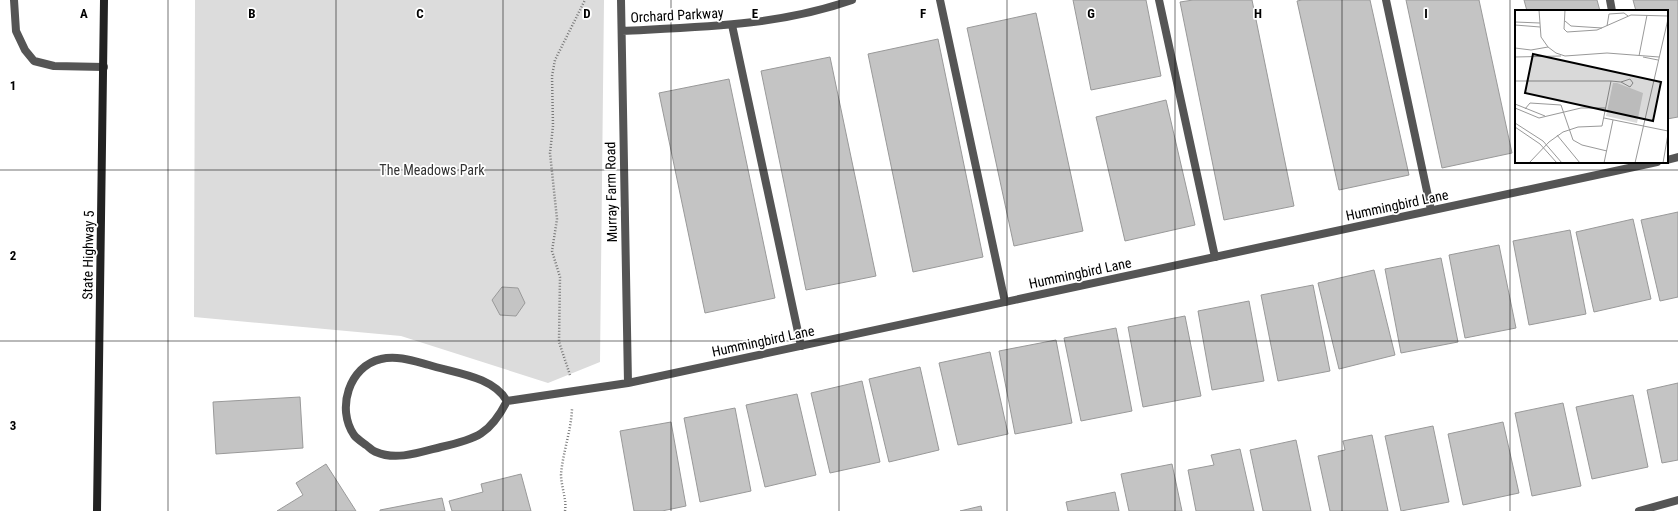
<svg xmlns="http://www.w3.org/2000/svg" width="1678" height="511" font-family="'Roboto Condensed',sans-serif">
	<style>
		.green { fill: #dcdcdc }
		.building { fill: #c4c4c4; stroke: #999 }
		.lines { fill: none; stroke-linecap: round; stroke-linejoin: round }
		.path { stroke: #777; stroke-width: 2.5; stroke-dasharray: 1 2; stroke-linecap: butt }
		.service { stroke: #555; stroke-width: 8 }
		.minor { stroke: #555; stroke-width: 8 }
		.secondary { stroke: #222; stroke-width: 8 }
		.grid { fill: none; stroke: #000; stroke-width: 1; stroke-opacity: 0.55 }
		.labels { text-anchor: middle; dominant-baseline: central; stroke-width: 3.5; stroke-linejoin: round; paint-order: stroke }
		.street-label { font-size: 14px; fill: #000; stroke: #fff }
		.park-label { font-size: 14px; fill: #333; stroke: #fff }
		.inset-road { fill: none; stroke: #999; stroke-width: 1 }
		.view { fill: #000; fill-opacity: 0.15; stroke: #000; stroke-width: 2 }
		.inset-edge { fill: none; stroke: #000; stroke-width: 2 }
		.grid-label { font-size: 13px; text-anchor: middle; font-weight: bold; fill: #000; stroke: #fff; stroke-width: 3.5; stroke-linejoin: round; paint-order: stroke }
	</style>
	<rect width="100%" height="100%" fill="#fff"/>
	<!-- green -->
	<path class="green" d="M 195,0 L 604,0 L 600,362 L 548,383 L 401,336 L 194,317 Z"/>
	<!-- building -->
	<path class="building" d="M 1073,0 L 1146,0 L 1161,76 L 1091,90 Z
		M 1193,0 L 1252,0 L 1294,206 L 1224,220 L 1180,2 Z
		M 1302,0 L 1370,0 L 1409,175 L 1339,190 L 1297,1 Z
		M 1406,0 L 1479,0 L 1512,153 L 1442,168 Z
		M 1524,0 L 1597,0 L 1600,11 L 1527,11 Z
		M 1633,0 L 1678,0 L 1678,117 L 1667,119 L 1667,11 L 1636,11 Z
		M 1036,13 L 1083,231 L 1014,246 L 967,28 Z
		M 938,39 L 983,257 L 913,272 L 868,54 Z
		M 830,57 L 876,276 L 806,290 L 761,71 Z
		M 729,79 L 775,298 L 705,313 L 659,93 Z
		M 1166,100 L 1195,225 L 1125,241 L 1096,117 Z
		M 1678,212 L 1678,297 L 1660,301 L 1641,220 Z
		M 1633,219 L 1651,299 L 1594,312 L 1576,232 Z
		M 1570,230 L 1586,314 L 1529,325 L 1513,241 Z
		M 1499,245 L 1516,328 L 1465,338 L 1449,255 Z
		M 1441,258 L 1458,342 L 1401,353 L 1385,269 Z
		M 1374,270 L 1395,355 L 1339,369 L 1318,283 Z
		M 1313,285 L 1330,371 L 1278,381 L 1261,295 Z
		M 502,287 L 518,288 L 525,303 L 516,316 L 500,315 L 492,300 Z
		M 1249,301 L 1264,381 L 1212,390 L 1198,311 Z
		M 1185,316 L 1201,396 L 1143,407 L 1128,327 Z
		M 1116,328 L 1132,411 L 1081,421 L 1064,338 Z
		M 1056,340 L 1072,423 L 1015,434 L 999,351 Z
		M 990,352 L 1008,434 L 958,445 L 939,363 Z
		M 920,367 L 939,450 L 889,462 L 869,379 Z
		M 862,381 L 880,462 L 830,473 L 811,393 Z
		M 1678,383 L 1678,460 L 1662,463 L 1647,390 Z
		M 797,394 L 816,475 L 765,487 L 746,405 Z
		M 1633,395 L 1648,467 L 1592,479 L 1576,407 Z
		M 300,397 L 303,448 L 216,454 L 213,402 Z
		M 1563,403 L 1581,486 L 1532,496 L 1515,413 Z
		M 735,408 L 751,491 L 700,502 L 684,418 Z
		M 671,422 L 686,506 L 662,511 L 634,511 L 620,431 Z
		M 1503,422 L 1519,493 L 1463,505 L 1448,434 Z
		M 1433,426 L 1449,502 L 1401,511 L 1385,436 Z
		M 1372,435 L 1388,511 L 1330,511 L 1318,456 L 1345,450 L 1343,441 Z
		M 1296,440 L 1311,511 L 1263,511 L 1250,450 Z
		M 1240,449 L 1254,511 L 1196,511 L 1188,470 L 1214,465 L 1211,455 Z
		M 326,464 L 356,511 L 277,511 L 303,495 L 296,483 Z
		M 1172,464 L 1182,511 L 1129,511 L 1121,474 Z
		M 521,474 L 531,511 L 452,511 L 449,501 L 483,492 L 481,484 Z
		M 1115,492 L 1119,511 L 1068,511 L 1066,502 Z
		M 442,498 L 445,511 L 380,511 L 380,510 Z
		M 981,506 L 982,511 L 960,511 Z"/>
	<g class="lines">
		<!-- path -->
		<path class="path" d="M 570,375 L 559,342 L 560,277 L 552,251 L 557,219 L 550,153 L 553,126 L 552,76 L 555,60 L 585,0
			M 565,511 C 567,499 561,487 561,474 C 563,452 571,431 572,409"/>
		<!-- service -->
		<path class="service" d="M 14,0 L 16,31 L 25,50 L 34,61 L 54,66 L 104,67
			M 940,0 L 1005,302
			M 1159,0 L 1215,257
			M 1386,0 L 1431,210
			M 1610,0 L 1612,11
			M 732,25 L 801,346"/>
		<!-- minor -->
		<path class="minor" d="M 621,0 L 628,383
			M 622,31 C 699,27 779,26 852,0
			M 1667,160 L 1678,157
			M 507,401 C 490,434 477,439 441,447 C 421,452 396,461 376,452 C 372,451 369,447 366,445 C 362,442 357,439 354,435 C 336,409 349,366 381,359 C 397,355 414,361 429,365 C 454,373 493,376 507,401 L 628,383 L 1657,162
			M 1639,511 L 1678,500"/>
		<!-- secondary -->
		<path class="secondary" d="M 97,511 L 104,0"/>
	</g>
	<!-- grid -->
	<path class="grid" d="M 168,0 L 168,511M 336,0 L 336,511M 503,0 L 503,511M 671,0 L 671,511M 839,0 L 839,511M 1007,0 L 1007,511M 1175,0 L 1175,511M 1342,0 L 1342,511M 1510,0 L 1510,511M 0,170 L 1678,170M 0,341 L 1678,341"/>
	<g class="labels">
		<!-- street labels -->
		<g class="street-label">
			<text transform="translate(677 15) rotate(-3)">Orchard Parkway</text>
			<text transform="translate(611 192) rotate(-91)">Murray Farm Road</text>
			<text transform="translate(1397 205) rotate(-12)">Hummingbird Lane</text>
			<text transform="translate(88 255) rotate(-89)">State Highway 5</text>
			<text transform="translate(1080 273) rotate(-12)">Hummingbird Lane</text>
			<text transform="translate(763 341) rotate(-12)">Hummingbird Lane</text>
		</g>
		<!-- park labels -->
		<g class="park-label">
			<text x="432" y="170">The Meadows Park</text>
		</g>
	</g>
	<!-- overview -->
	<g transform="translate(1515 10)">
		<rect width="153" height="153" fill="#fff"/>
		<path d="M 98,73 L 102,73 L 128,83 L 122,113 L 91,106 Z" fill="#dcdcdc"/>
		<path class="inset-road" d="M 24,0 L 26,27 L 33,37 L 41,43 L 50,46 L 92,43 L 144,47M 50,0 L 49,19 L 52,22 L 82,20 L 116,5 L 153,6M 50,11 L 56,16 L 87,18M 0,12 L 25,13M 0,15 L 25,17M 92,16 L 94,4 L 109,3 L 113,6M 0,38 L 16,40 L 33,37M 124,46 L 132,5M 0,47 L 46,46M 128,47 L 143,50M 0,71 L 96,71 L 106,72 L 115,77 L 118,73 L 115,69 L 106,72M 0,94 L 30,106M 0,98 L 24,108 L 66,98 L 91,98M 10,99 L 15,93 L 46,95 L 58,130 L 67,135 L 92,141M 89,108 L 153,121M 0,113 L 28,131 L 47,153M 0,117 L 25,134 L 42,153M 42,125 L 65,153M 14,153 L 34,132 L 48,122 L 63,117 L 87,116 L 96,71M 89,153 L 98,110M 120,153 L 153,9M 148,153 L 153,124"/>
		<path class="view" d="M 18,44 L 146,72 L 138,111 L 10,83 Z"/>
		<rect width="153" height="153" class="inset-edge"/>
	</g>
	<g class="grid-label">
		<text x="84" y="18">A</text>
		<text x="252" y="18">B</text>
		<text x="420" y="18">C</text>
		<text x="587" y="18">D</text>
		<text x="755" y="18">E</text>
		<text x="923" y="18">F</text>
		<text x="1091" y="18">G</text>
		<text x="1258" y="18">H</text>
		<text x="1426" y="18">I</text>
		<text x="13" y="90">1</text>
		<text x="13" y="260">2</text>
		<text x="13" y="430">3</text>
	</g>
</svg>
